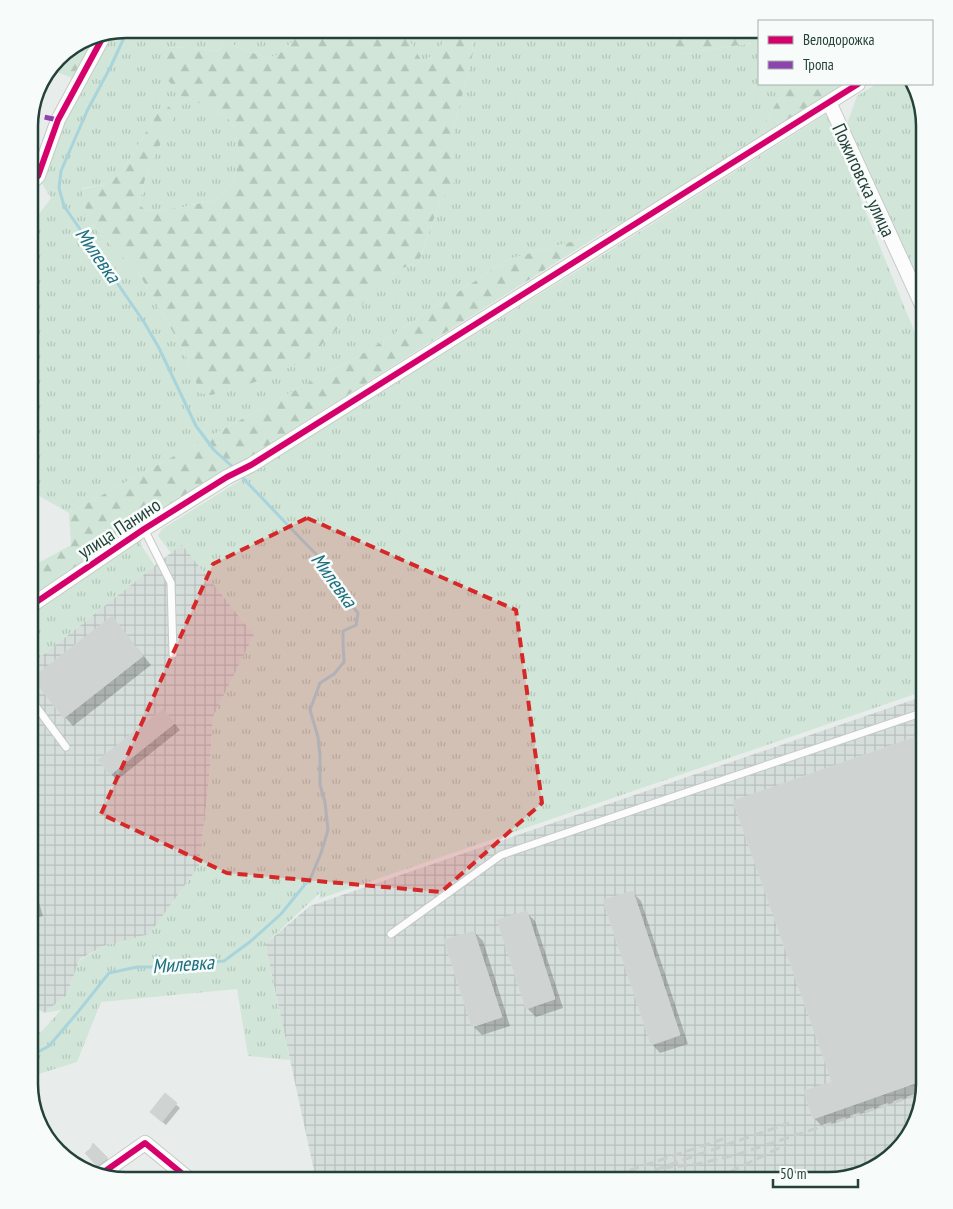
<svg xmlns="http://www.w3.org/2000/svg" width="953" height="1209" font-family="'PT Sans Narrow',sans-serif">
	<style>
		.industrial { fill: url(#industrial-grid) }
		.grass { fill: url(#grass-tufts) }
		.forest { fill: url(#forest-firs) }
		.shadow { fill: #0003 }
		.lines { fill: none; stroke-linecap: round; stroke-linejoin: round }
		.stream { stroke: #a9d4db; stroke-width: 3 }
		.building { fill: #cfd4d2; stroke: #d1d6d4 }
		.service-casing { stroke: #c5cac8; stroke-width: 9 }
		.minor-casing { stroke: #c5cac8; stroke-width: 16 }
		.service { stroke: #fcfcfc; stroke-width: 7 }
		.minor { stroke: #fcfcfc; stroke-width: 14 }
		.rail { stroke: #c9cdcc; stroke-width: 3; stroke-dasharray: 10 5; stroke-linecap: butt }
		.quiet { stroke: #8e44ad; stroke-width: 5; stroke-dasharray: 10 5; stroke-linecap: butt }
		.cycleway-casing { stroke: #f7fbf9; stroke-width: 9 }
		.cycleway { stroke: #d6006c; stroke-width: 6 }
		.marked { fill: #d62828; fill-opacity: 0.2; stroke: #d62828; stroke-width: 4; stroke-dasharray: 10 6; stroke-linejoin: round }
		.labels { text-anchor: middle; dominant-baseline: central; stroke-width: 5; stroke-linejoin: round; paint-order: stroke }
		.street-label { font-size: 19px; fill: #24423a; stroke: #f7fbf9 }
		.water-label { font-size: 20px; font-style: italic; fill: #1c6f80; stroke: #f7fbf9 }
		.rim { fill: none; stroke: #24423a; stroke-width: 2.5 }
	</style>
	<defs>
		<pattern id="industrial-grid" width="8" height="8" patternUnits="userSpaceOnUse" patternTransform="scale(1.25)"><rect width="8" height="8" fill="#d6dedb"/><path d="M0 4h8M4 0v8" fill="none" stroke="#b8c0bd"/></pattern>
		<pattern id="grass-tufts" width="24" height="20" patternUnits="userSpaceOnUse" patternTransform="scale(1.25)"><rect width="24" height="20" fill="#d1e6d8"/><path d="M3 7l-1-3M5 7V3M7 7l1-3M15 17l-1-3M17 17v-4M19 17l1-3" fill="none" stroke="#b3c6ba"/></pattern>
		<pattern id="forest-firs" width="22" height="20" patternUnits="userSpaceOnUse" patternTransform="scale(1.25)"><rect width="22" height="20" fill="#d1e6d8"/><path d="M5 1l3.5 6h-7zM16 11l3.5 6h-7z" fill="#b3c6ba"/></pattern>
	</defs>
	<rect width="100%" height="100%" fill="#e8edeb"/>
	<!-- industrial -->
	<path class="industrial" d="M 182,544 L 254,635 L 213,717 L 209,781 L 199,866 L 149,935 L 104,946 L 80,959 L 66,996 L 44,1013 L 29,1002 L 29,666 Z
		M 924,696 L 924,1084 L 911,1132 L 881,1164 L 828,1180 L 316,1180 L 265,944 L 310,906 Z"/>
	<!-- grass -->
	<path class="grass" d="M 125,29 L 209,29 L 223,39 L 220,51 L 178,47 L 168,48 L 181,95 L 212,108 L 231,121 L 238,143 L 238,166 L 231,187 L 214,200 L 179,208 L 146,211 L 139,204 L 147,171 L 172,121 L 164,102 L 122,172 L 104,185 L 82,188 L 86,211 L 97,231 L 138,272 L 184,351 L 200,393 L 307,359 L 398,269 L 418,264 L 440,201 L 454,182 L 454,128 L 473,53 L 471,29 L 669,29 L 663,36 L 681,54 L 759,42 L 759,84 L 788,84 L 747,152 L 603,233 L 509,259 L 369,350 L 69,513 L 29,490 L 29,228 L 51,198 L 39,179 L 102,37 Z
		M 232,29 L 298,29 L 295,39 L 278,55 L 268,58 L 236,47 L 229,39 Z
		M 393,29 L 453,29 L 440,47 L 423,64 L 406,35 Z
		M 876,84 L 912,84 L 924,125 L 924,294 L 847,124 L 857,96 Z
		M 826,114 L 924,355 L 924,691 L 319,899 L 321,892 L 265,944 L 290,1060 L 248,1056 L 237,989 L 101,1002 L 77,1062 L 29,1077 L 29,1037 L 42,1031 L 61,1010 L 44,1013 L 66,996 L 80,960 L 104,946 L 149,934 L 199,866 L 209,781 L 213,717 L 254,635 L 182,545 L 171,553 L 158,536 L 162,529 L 609,251 Z
		M 140,528 L 141,545 L 155,566 L 29,666 L 29,601 Z"/>
	<!-- forest -->
	<path class="forest" d="M 209,29 L 232,29 L 229,39 L 236,47 L 268,58 L 278,55 L 295,39 L 298,29 L 393,29 L 406,35 L 423,63 L 440,47 L 453,29 L 471,29 L 473,53 L 454,128 L 454,182 L 440,201 L 418,264 L 398,269 L 307,359 L 265,379 L 211,395 L 200,393 L 184,351 L 138,272 L 97,231 L 86,211 L 82,189 L 104,185 L 122,172 L 164,102 L 172,110 L 172,121 L 147,171 L 139,204 L 146,211 L 179,208 L 214,200 L 231,187 L 238,166 L 238,143 L 231,121 L 212,108 L 181,96 L 166,78 L 161,56 L 168,48 L 178,47 L 220,51 L 223,39 Z
		M 669,29 L 759,29 L 759,42 L 681,54 L 663,36 Z
		M 102,37 L 80,81 L 49,69 L 61,53 Z
		M 788,84 L 845,84 L 747,152 Z
		M 603,233 C 411,354 218,476 29,601 L 29,568 L 71,545 L 69,513 L 369,350 L 509,259 Z"/>
	<!-- shadow -->
	<path class="shadow" d="M 120,627 L 151,665 L 73,726 L 65,717 L 34,679 Z
		M 169,717 L 180,730 L 117,780 L 111,774 Z
		M 924,736 L 924,1084 L 922,1093 L 823,1127 L 814,1118 L 833,1082 L 735,802 Z
		M 29,869 L 43,916 L 29,920 Z
		M 632,892 L 641,901 L 688,1044 L 660,1053 L 652,1044 Z
		M 526,912 L 535,921 L 563,1008 L 536,1017 L 527,1008 Z
		M 474,932 L 483,941 L 510,1026 L 482,1035 L 473,1026 Z
		M 165,1095 L 180,1108 L 166,1125 L 155,1116 Z
		M 94,1145 L 111,1163 L 101,1170 L 86,1154 L 92,1149 Z"/>
	<g class="lines">
		<!-- stream -->
		<path class="stream" d="M 128,29 L 111,66 L 87,111 L 61,171 L 59,188 L 64,206 L 144,322 L 159,348 L 196,426 L 214,450 L 234,468
			M 29,1057 L 49,1046 L 78,1012 L 109,973 L 137,967 L 159,967 L 224,961 L 251,941 L 281,914 L 311,877 L 321,853 L 328,830 L 325,802 L 320,785 L 320,755 L 318,737 L 310,710 L 320,683 L 334,674 L 344,662 L 343,644 L 343,631 L 356,625 L 358,613 L 344,596 L 329,567 L 304,542 L 240,475"/>
	</g>
	<!-- building -->
	<path class="building" d="M 112,616 L 143,656 L 64,718 L 32,678 Z
		M 163,709 L 175,723 L 110,775 L 98,760 Z
		M 924,734 L 924,1080 L 813,1119 L 804,1091 L 832,1082 L 733,801 Z
		M 633,891 L 680,1035 L 651,1045 L 603,900 Z
		M 527,911 L 555,999 L 526,1009 L 497,920 Z
		M 474,931 L 502,1017 L 472,1027 L 444,940 Z
		M 165,1093 L 177,1103 L 162,1122 L 150,1112 Z
		M 93,1143 L 108,1158 L 97,1166 L 85,1153 L 91,1148 Z"/>
	<g class="lines">
		<defs>
			<path id="service" d="M 144,529 L 171,583 L 173,654
				M 29,697 L 66,747
				M 391,934 L 501,855 L 924,712"/>
			<path id="minor" d="M 829,102 L 922,305 L 924,312
				M 29,185 L 38,176 L 58,120 L 103,37
				M 29,607 L 144,529 L 227,477 L 251,465 L 858,84
				M 101,1174 L 145,1143 L 190,1180"/>
		</defs>
		<!-- service casing -->
		<use href="#service" class="service-casing"/>
		<!-- minor casing -->
		<use href="#minor" class="minor-casing"/>
		<!-- service -->
		<use href="#service" class="service"/>
		<!-- minor -->
		<use href="#minor" class="minor"/>
		<!-- rail -->
		<path class="rail" d="M 663,1168 L 698,1164 L 739,1154 L 922,1093
			M 730,1172 L 785,1145
			M 601,1180 L 723,1139
			M 626,1180 L 789,1123"/>
		<!-- quiet -->
		<path class="quiet" d="M 30,114 L 58,120"/>
		<defs>
			<path id="cycleway" d="M 29,185 L 38,176 L 58,120 L 103,37
				M 29,607 L 144,529 L 227,477 L 251,465 L 858,84
				M 101,1174 L 145,1143 L 190,1180"/>
		</defs>
		<!-- cycleway casing -->
		<use href="#cycleway" class="cycleway-casing"/>
		<!-- cycleway -->
		<use href="#cycleway" class="cycleway"/>
	</g>
	<!-- marked area -->
	<path class="marked" d="M 307,518 L 516,610 L 542,803 L 441,892 L 227,873 L 101,814 L 213,564 Z"/>
	<g class="labels">
		<!-- street labels -->
		<g class="street-label">
			<text transform="translate(864 180) rotate(65)">Пожиговска улица</text>
			<text transform="translate(119 528) rotate(-33)">улица Панино</text>
		</g>
		<!-- water labels -->
		<g class="water-label">
			<text transform="translate(98 255) rotate(55)">Милевка</text>
			<text transform="translate(334 580) rotate(54)">Милевка</text>
			<text transform="translate(183 964) rotate(-4)">Милевка</text>
		</g>
	</g>
	<!-- crop -->
	<path d="M0 0H953V1209H0ZM126 38H828A88 88 0 0 1 916 126V1084A88 88 0 0 1 828 1172H126A88 88 0 0 1 38 1084V126A88 88 0 0 1 126 38Z" fill="#f7fbf9" fill-rule="evenodd"/>
	<path class="rim" d="M126 38H828A88 88 0 0 1 916 126V1084A88 88 0 0 1 828 1172H126A88 88 0 0 1 38 1084V126A88 88 0 0 1 126 38Z"/>
	<!-- legend -->
	<rect x="758" y="20" width="175" height="65" fill="#f7fbf9" stroke="#a3b1ad"/>
	<rect x="768" y="36" width="25" height="8" fill="#d6006c" stroke="#a3b1ad"/>
	<text x="803" y="45" font-size="15" fill="#24423a">Велодорожка</text>
	<rect x="768" y="61" width="25" height="8" fill="#8e44ad" stroke="#a3b1ad"/>
	<text x="803" y="70" font-size="15" fill="#24423a">Тропа</text>
	<!-- scale -->
	<path d="M773 1179v8h85v-8" fill="none" stroke="#24423a" stroke-width="2.5"/>
	<text x="780" y="1179" font-size="15" fill="#24423a" stroke="#f7fbf9" stroke-width="4" paint-order="stroke">50 m</text>
</svg>
